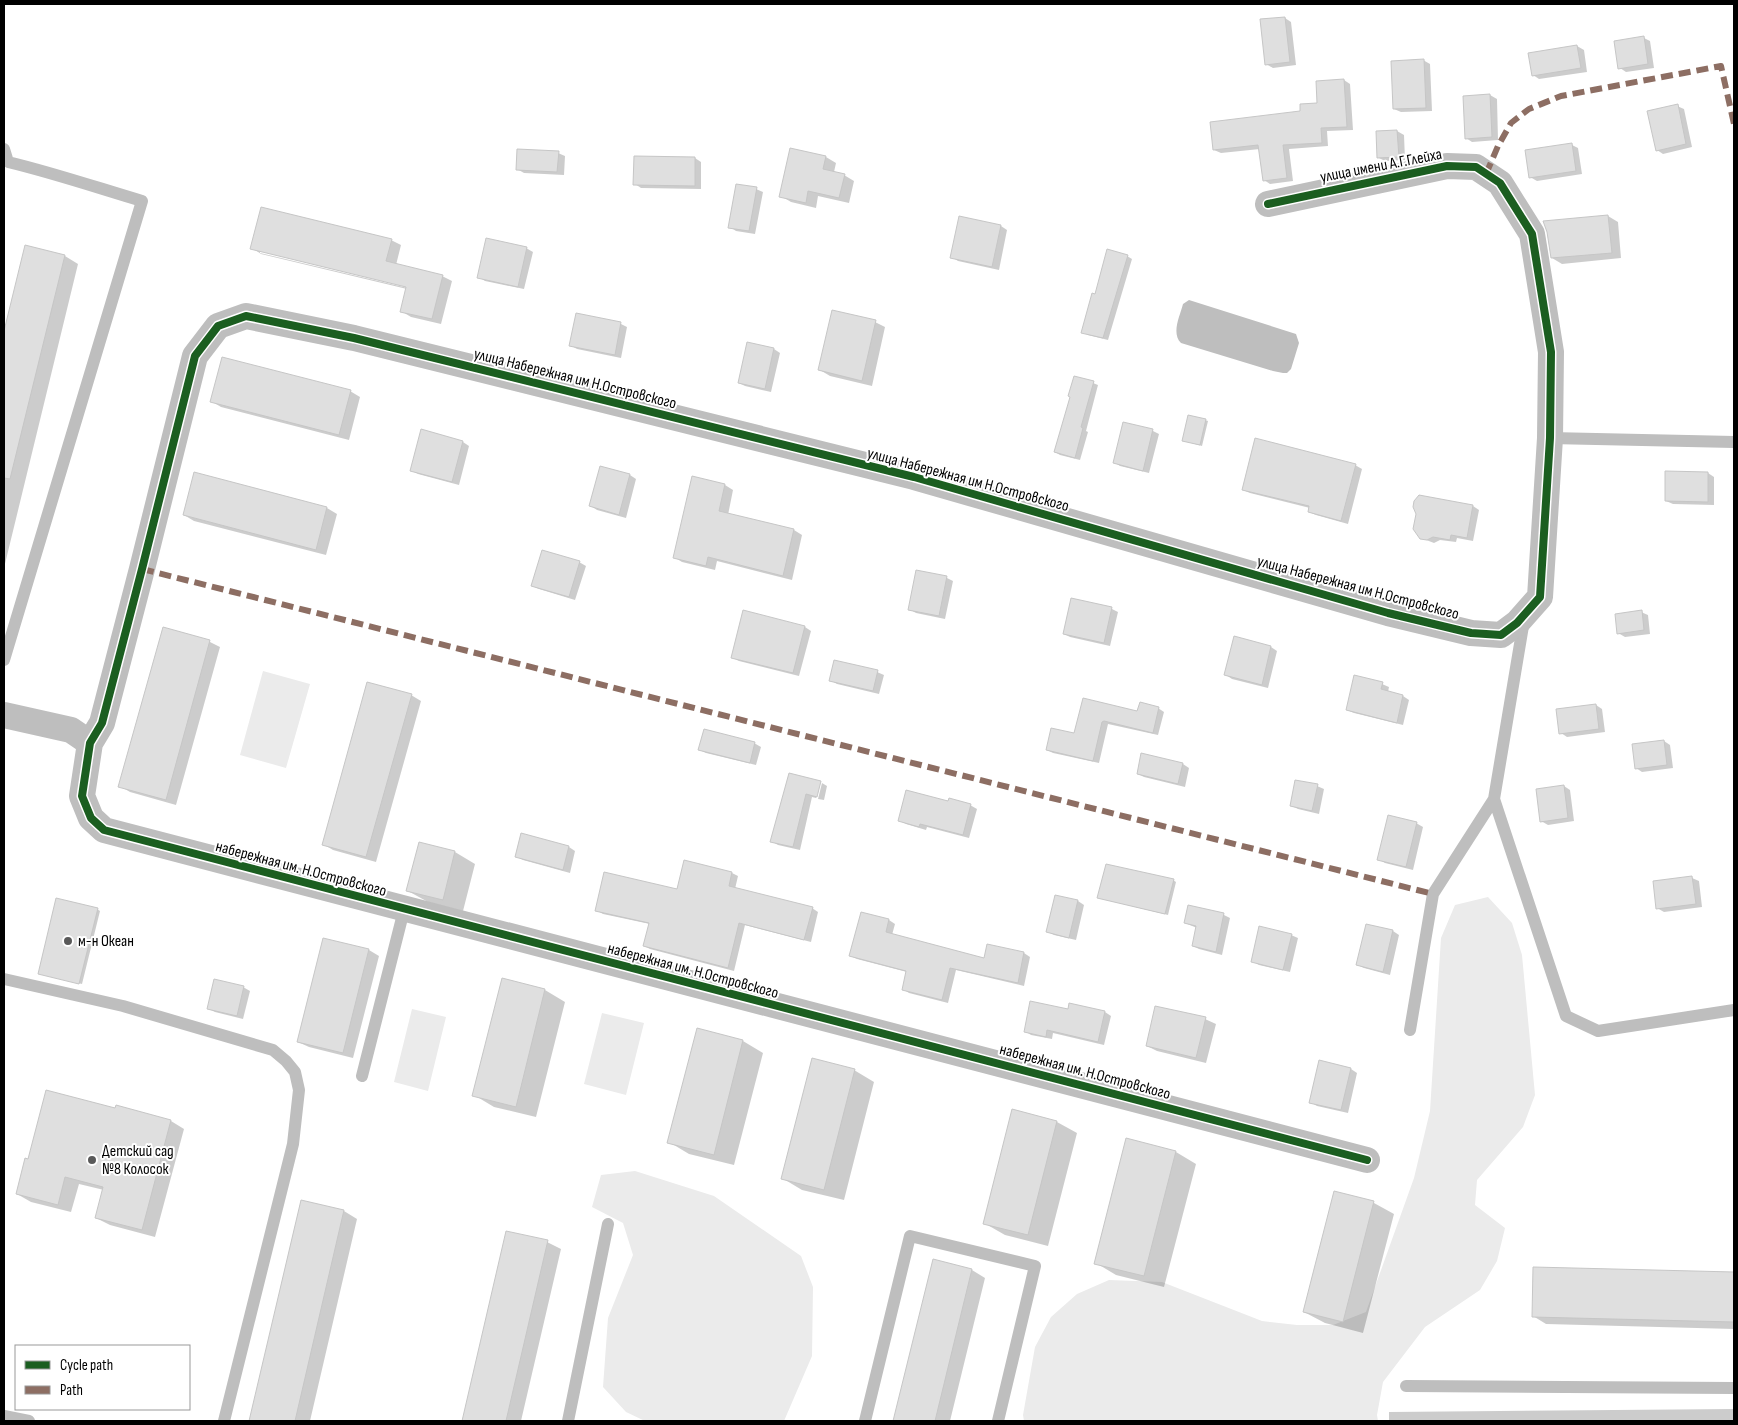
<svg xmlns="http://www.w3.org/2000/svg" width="1738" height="1425" font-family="'Sofia Sans Condensed',sans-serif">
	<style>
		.green { fill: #ebebeb }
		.water { fill: #bebebe }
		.shadow { fill: #0003; fill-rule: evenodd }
		.building { fill: #dfdfdf; stroke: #c6c6c6 }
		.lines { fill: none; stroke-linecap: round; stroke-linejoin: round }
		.service { stroke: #bebebe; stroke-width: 12 }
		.minor { stroke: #bebebe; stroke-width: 26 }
		.quiet { stroke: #8d6e63; stroke-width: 6; stroke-dasharray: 12 6; stroke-linecap: butt }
		.cycleway-casing { stroke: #fff; stroke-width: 11 }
		.cycleway { stroke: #1b5e20; stroke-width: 8 }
		.poi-dot { fill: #595959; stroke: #fff; stroke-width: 2 }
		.labels { text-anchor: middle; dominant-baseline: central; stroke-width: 4; stroke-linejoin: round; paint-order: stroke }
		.street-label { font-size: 16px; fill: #000; stroke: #fff }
		.poi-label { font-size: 16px; fill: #000; stroke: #fff; text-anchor: start }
	</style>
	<rect width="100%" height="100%" fill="#fff"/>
	<!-- green -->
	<path class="green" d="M 263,671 L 310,684 L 286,768 L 240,755 Z
		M 1488,897 L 1512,923 L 1522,955 L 1535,1095 L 1523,1127 L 1477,1180 L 1475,1205 L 1505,1228 L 1497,1261 L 1480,1290 L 1425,1327 L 1383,1382 L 1377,1415 L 1378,1421 L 1024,1421 L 1023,1415 L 1035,1347 L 1051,1317 L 1077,1294 L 1109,1280 L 1162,1282 L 1262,1321 L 1297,1325 L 1333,1325 L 1366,1312 L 1414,1178 L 1430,1111 L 1441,938 L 1455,905 Z
		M 412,1009 L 446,1017 L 428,1091 L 394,1082 Z
		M 602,1013 L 644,1023 L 626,1095 L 584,1084 Z
		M 635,1171 L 714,1196 L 801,1256 L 813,1287 L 812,1356 L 784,1421 L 645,1421 L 626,1412 L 603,1387 L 608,1318 L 633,1255 L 623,1223 L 592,1207 L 601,1175 Z"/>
	<!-- water -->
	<path class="water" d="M 1189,300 L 1296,334 L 1299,343 L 1291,369 L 1287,373 L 1283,373 L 1273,371 L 1181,343 C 1171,333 1180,316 1183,304 Z"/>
	<!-- shadow -->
	<path class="shadow" d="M 1285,18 L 1291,22 L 1296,65 L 1273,68 L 1266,64 Z
		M 1644,38 L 1650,41 L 1654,68 L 1626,72 L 1620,68 Z
		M 1577,46 L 1584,50 L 1587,72 L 1539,79 L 1533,75 Z
		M 1423,60 L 1430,64 L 1432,111 L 1401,112 L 1394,109 Z
		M 1344,80 L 1350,84 L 1353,130 L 1327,131 L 1328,146 L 1289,149 L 1293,181 L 1270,184 L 1264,180 L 1260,149 L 1221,153 L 1214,150 L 1318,104 Z
		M 1490,95 L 1497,99 L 1498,140 L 1472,142 L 1466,138 Z
		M 1677,106 L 1684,109 L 1692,147 L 1663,154 L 1657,150 Z
		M 1397,131 L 1404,135 L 1405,160 L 1385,161 L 1379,158 L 1377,132 Z
		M 1572,145 L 1578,148 L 1582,174 L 1537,181 L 1530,177 Z
		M 791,150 L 826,157 L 836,163 L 834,172 L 844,175 L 854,181 L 849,203 L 818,196 L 816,208 L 791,202 L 781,196 Z
		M 558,153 L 565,156 L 564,175 L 524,173 L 517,169 Z
		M 695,158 L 701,162 L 701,189 L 641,188 L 635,184 Z
		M 756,189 L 763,192 L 755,234 L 736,231 L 730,227 Z
		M 1608,216 L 1618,222 L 1621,258 L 1562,264 L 1552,258 Z
		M 960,217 L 1001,226 L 1007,230 L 999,270 L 958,261 L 952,257 Z
		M 391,240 L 401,245 L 396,265 L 442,276 L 452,281 L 441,324 L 411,317 L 401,311 L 407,289 L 261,254 L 252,248 ZM 260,250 L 412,287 L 412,289 L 260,253 Z
		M 26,247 L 65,256 L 78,264 L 4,568 L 4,336 Z
		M 526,248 L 533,252 L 524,289 L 485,281 L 479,277 Z
		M 1127,256 L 1132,259 L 1108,340 L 1088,335 L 1083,332 L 1096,295 Z
		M 577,314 L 621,324 L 627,327 L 621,358 L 577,349 L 570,345 Z
		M 875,322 L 885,327 L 872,386 L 830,376 L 820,370 Z
		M 774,349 L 780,353 L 771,392 L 745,386 L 739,383 Z
		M 1093,383 L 1098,385 L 1086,431 L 1088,432 L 1080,460 L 1060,455 L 1055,452 Z
		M 350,391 L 360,397 L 349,440 L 221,407 L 211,401 Z
		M 1205,420 L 1208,421 L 1202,446 L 1184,441 Z
		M 422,431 L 463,442 L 469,446 L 459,485 L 418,474 L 411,470 Z
		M 1153,431 L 1159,434 L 1149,473 L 1120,466 L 1114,462 Z
		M 1355,465 L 1362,469 L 1348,524 L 1316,515 L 1309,512 L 1310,508 L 1250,493 L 1243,490 Z
		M 601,467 L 630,475 L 636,479 L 626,518 L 597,510 L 591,506 Z
		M 1708,473 L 1714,477 L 1714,505 L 1673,504 L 1666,501 Z
		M 195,474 L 327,508 L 337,514 L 326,555 L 194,521 L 184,515 Z
		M 693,478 L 725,485 L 733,490 L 728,515 L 794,530 L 802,535 L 792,580 L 717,561 L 715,570 L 682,562 L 674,557 Z
		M 1473,506 L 1479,510 L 1473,541 L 1457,538 L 1456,542 L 1440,540 L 1434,543 L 1421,538 Z
		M 579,562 L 586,566 L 575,600 L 539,589 L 532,586 Z
		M 917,571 L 947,578 L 953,581 L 945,619 L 916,613 L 909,609 Z
		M 1112,609 L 1118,612 L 1110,646 L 1070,637 L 1064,634 Z
		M 744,612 L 805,627 L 811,631 L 799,676 L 739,661 L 733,658 Z
		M 1641,612 L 1648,615 L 1650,634 L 1625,637 L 1618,633 Z
		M 164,629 L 210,642 L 220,647 L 176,805 L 130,792 L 120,786 Z
		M 1235,638 L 1271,647 L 1277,651 L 1268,688 L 1232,679 L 1226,675 Z
		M 877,672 L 884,675 L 879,694 L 837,684 L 830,680 Z
		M 1382,684 L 1389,687 L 1388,692 L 1403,696 L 1409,700 L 1403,725 L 1354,713 L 1347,710 Z
		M 411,695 L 421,701 L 376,862 L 333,850 L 323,844 Z
		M 1084,700 L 1138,713 L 1158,708 L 1164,712 L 1158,735 L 1108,724 L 1099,763 L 1053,753 L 1047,750 L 1075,735 Z
		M 1596,705 L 1602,709 L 1605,732 L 1567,737 L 1561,733 Z
		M 1664,741 L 1670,745 L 1673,768 L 1642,772 L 1636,768 Z
		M 754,743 L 761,747 L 756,765 L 706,753 L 700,750 Z
		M 1142,755 L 1183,764 L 1189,768 L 1185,787 L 1144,777 L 1138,774 Z
		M 790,775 L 820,782 L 816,798 L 812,797 L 800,850 L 778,845 L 771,841 Z
		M 822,783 L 827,786 L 824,800 L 818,799 Z
		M 1317,786 L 1324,789 L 1319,814 L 1298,809 L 1292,806 Z
		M 1564,786 L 1570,790 L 1574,821 L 1548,825 L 1541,821 Z
		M 949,803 L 970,805 L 977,809 L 969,838 L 927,827 L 926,830 L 906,824 L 899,820 Z
		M 1416,823 L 1423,827 L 1413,870 L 1385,863 L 1379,859 Z
		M 522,835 L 569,847 L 575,851 L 570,873 L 523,860 L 516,856 Z
		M 420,843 L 455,852 L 475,864 L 463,911 L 428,902 L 408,891 Z
		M 685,861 L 732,873 L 738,876 L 735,889 L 812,908 L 818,912 L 811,942 L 745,925 L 734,971 L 650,949 L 644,946 L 650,924 L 603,914 L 596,910 L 678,890 Z
		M 1692,878 L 1699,881 L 1702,907 L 1664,912 L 1657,908 Z
		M 1173,880 L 1176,882 L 1168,915 L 1099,898 Z
		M 1056,896 L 1078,901 L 1084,905 L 1076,940 L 1054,935 L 1047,931 Z
		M 97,909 L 100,911 L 82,984 L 39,973 Z
		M 862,913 L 889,920 L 895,924 L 892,935 L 985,959 L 988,946 L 1024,953 L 1030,957 L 1024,986 L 956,970 L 948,1003 L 909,993 L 903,989 L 907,972 L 857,959 L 851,956 Z
		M 1224,915 L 1230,918 L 1222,955 L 1199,949 L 1193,946 L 1197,928 L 1185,923 Z
		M 1393,931 L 1399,935 L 1390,975 L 1364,968 L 1358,965 Z
		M 1291,935 L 1298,938 L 1290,972 L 1259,965 L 1252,961 Z
		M 324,939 L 369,950 L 379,956 L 353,1058 L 309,1047 L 298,1042 Z
		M 502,980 L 545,990 L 565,1002 L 536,1117 L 494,1107 L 474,1095 Z
		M 243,987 L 250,991 L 243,1019 L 215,1012 L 209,1009 Z
		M 1069,1010 L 1105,1012 L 1111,1016 L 1104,1045 L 1053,1033 L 1052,1039 L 1031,1035 L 1025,1031 Z
		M 1205,1019 L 1216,1024 L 1206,1063 L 1157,1051 L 1147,1046 Z
		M 743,1041 L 763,1053 L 734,1165 L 689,1154 L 669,1142 Z
		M 1351,1069 L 1357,1073 L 1348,1113 L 1317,1106 L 1310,1102 Z
		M 854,1070 L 874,1082 L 844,1200 L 802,1190 L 782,1178 Z
		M 116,1107 L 171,1121 L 184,1129 L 155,1237 L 110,1225 L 96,1218 L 104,1190 L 79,1184 L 71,1212 L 31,1202 L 17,1194 L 29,1161 L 116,1109 Z
		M 1013,1110 L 1057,1122 L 1077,1133 L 1048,1246 L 1005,1235 L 984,1223 Z
		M 1127,1140 L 1176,1152 L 1196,1164 L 1164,1287 L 1116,1275 L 1096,1263 Z
		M 1335,1193 L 1374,1203 L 1394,1214 L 1363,1333 L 1325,1323 L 1304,1312 Z
		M 301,1201 L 344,1211 L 357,1219 L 310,1421 L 250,1421 Z
		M 507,1232 L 547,1242 L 561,1249 L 521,1421 L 463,1421 Z
		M 933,1261 L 972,1270 L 985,1278 L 950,1421 L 894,1421 Z
		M 1534,1268 L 1734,1274 L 1734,1329 L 1546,1324 L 1533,1316 Z
		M 1734,1409 L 1734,1421 L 1389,1421 L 1389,1412 Z"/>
	<!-- building -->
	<path class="building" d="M 1285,17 L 1290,62 L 1265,65 L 1260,19 Z
		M 1644,36 L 1648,64 L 1618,69 L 1614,41 Z
		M 1577,45 L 1581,68 L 1532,76 L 1528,53 Z
		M 1424,59 L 1426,108 L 1393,109 L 1391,61 Z
		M 1344,79 L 1347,127 L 1321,128 L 1322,143 L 1283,145 L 1287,178 L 1263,181 L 1258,145 L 1213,150 L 1210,122 L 1300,111 L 1300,104 L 1317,103 L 1316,81 Z
		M 1490,94 L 1492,137 L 1465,139 L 1463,96 Z
		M 1678,104 L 1686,144 L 1656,151 L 1647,111 Z
		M 1397,130 L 1399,157 L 1377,158 L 1376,131 Z
		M 1572,143 L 1576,171 L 1529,178 L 1525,150 Z
		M 790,148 L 826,156 L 823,169 L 845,174 L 839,198 L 808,191 L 806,203 L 779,197 Z
		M 517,149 L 559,151 L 557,172 L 516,170 Z
		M 634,156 L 695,157 L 695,186 L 633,185 Z
		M 736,184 L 757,187 L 749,231 L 728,228 Z
		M 261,207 L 392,239 L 386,261 L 443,275 L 432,319 L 400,312 L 406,287 L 250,249 Z
		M 1608,215 L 1612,253 L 1551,258 L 1547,232 L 1543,221 Z
		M 959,216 L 1001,225 L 992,267 L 950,258 Z
		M 486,238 L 527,247 L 518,287 L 477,278 Z
		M 25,245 L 65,255 L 10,479 L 4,478 L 4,331 Z
		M 1107,249 L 1128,255 L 1103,338 L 1081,333 L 1092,293 L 1095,294 Z
		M 832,310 L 876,320 L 862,381 L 818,370 Z
		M 576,313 L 621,322 L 615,355 L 569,346 Z
		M 747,342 L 774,348 L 765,389 L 738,383 Z
		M 222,357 L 351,390 L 339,435 L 210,402 Z
		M 1074,376 L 1094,381 L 1081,427 L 1083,428 L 1075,458 L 1054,452 L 1070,397 L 1068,396 Z
		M 1188,415 L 1206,419 L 1200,445 L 1182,441 Z
		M 1123,422 L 1153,429 L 1143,471 L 1113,463 Z
		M 421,429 L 463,441 L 452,482 L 410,471 Z
		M 1255,438 L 1356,464 L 1341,521 L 1308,512 L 1309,506 L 1242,490 Z
		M 600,466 L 630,474 L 619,515 L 589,506 Z
		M 1665,471 L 1708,472 L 1708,502 L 1665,501 Z
		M 194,472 L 327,507 L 316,550 L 183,515 Z
		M 692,476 L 725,484 L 719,511 L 794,529 L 783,576 L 708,557 L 706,566 L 673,558 Z
		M 1419,495 L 1473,505 L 1467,538 L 1451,535 L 1450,540 L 1433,537 L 1427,540 L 1420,539 L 1413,529 L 1416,514 L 1413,507 L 1414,501 Z
		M 542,550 L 580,561 L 569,597 L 531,586 Z
		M 916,570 L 947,576 L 939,616 L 908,610 Z
		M 1071,598 L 1112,607 L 1104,643 L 1063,634 Z
		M 743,610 L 805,626 L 793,673 L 731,658 Z
		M 1642,610 L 1644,630 L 1617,634 L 1615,614 Z
		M 163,627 L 210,640 L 166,800 L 118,787 Z
		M 1234,636 L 1271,646 L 1262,685 L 1224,675 Z
		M 834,660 L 878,670 L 873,691 L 829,681 Z
		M 1354,675 L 1383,682 L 1381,689 L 1403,695 L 1397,723 L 1346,710 Z
		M 367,682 L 412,694 L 366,857 L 322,845 Z
		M 1083,698 L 1137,711 L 1140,702 L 1159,707 L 1153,733 L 1104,721 L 1102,722 L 1093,761 L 1046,750 L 1051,728 L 1074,733 Z
		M 1596,704 L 1599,729 L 1559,734 L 1556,709 Z
		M 704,729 L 755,742 L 750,763 L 698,750 Z
		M 1664,740 L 1667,765 L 1635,769 L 1632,744 Z
		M 1141,753 L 1183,763 L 1178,784 L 1137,774 Z
		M 789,773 L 821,781 L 817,797 L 806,794 L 793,847 L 770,842 Z
		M 1295,780 L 1318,784 L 1312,811 L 1290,806 Z
		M 1564,785 L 1568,818 L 1540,822 L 1536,789 Z
		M 906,790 L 948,801 L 949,798 L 971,804 L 963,835 L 920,824 L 919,827 L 898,821 Z
		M 1388,815 L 1417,822 L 1406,867 L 1377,860 Z
		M 521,833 L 569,846 L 563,870 L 515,857 Z
		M 419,842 L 455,851 L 443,900 L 406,891 Z
		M 684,860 L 732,872 L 729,886 L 813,907 L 804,940 L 739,923 L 728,968 L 643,946 L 649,923 L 595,911 L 604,872 L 677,889 Z
		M 1106,864 L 1174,879 L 1165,914 L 1097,898 Z
		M 1692,876 L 1696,904 L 1656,909 L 1653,881 Z
		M 1055,895 L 1078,900 L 1069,938 L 1046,932 Z
		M 56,898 L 98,908 L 79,984 L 38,974 Z
		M 1188,905 L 1224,913 L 1216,952 L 1192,946 L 1196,926 L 1184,923 Z
		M 861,912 L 889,919 L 886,932 L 984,958 L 987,944 L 1024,952 L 1018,983 L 950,968 L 942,1000 L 902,990 L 906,971 L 849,956 Z
		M 1366,924 L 1393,930 L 1383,972 L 1356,965 Z
		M 1259,926 L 1292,934 L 1283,970 L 1251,962 Z
		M 323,938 L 369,949 L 343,1053 L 297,1042 Z
		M 502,978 L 545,989 L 516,1107 L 472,1096 Z
		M 214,979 L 244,986 L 237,1016 L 207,1009 Z
		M 1030,1001 L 1068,1009 L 1069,1003 L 1105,1011 L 1098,1042 L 1047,1030 L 1046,1037 L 1024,1032 Z
		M 1155,1006 L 1206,1017 L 1196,1058 L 1146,1046 Z
		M 697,1028 L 743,1040 L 714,1155 L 667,1143 Z
		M 812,1058 L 855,1069 L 824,1190 L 781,1179 Z
		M 1319,1060 L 1351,1068 L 1341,1110 L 1309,1103 Z
		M 46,1090 L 115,1108 L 116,1105 L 171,1120 L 142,1230 L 95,1218 L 103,1187 L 65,1177 L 58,1205 L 16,1194 L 25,1158 L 28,1159 Z
		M 1012,1109 L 1057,1121 L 1028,1235 L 983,1224 Z
		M 1126,1138 L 1176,1151 L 1144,1276 L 1094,1264 Z
		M 1334,1191 L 1374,1201 L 1343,1322 L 1303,1312 Z
		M 301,1200 L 344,1210 L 295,1421 L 249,1421 Z
		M 506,1231 L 548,1240 L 506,1421 L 462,1421 Z
		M 933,1259 L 972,1269 L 935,1421 L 893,1421 Z
		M 1533,1267 L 1734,1272 L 1734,1322 L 1532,1317 Z"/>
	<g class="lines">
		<!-- service -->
		<path class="service" d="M 4,149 L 8,162 C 54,173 98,188 142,201 L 4,660
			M 1550,438 L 1734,442
			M 1494,799 L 1566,1016 L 1598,1031 L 1734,1010
			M 4,979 L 123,1006 L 273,1050 L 286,1061 L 295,1072 L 299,1090 L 293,1144 L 224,1421
			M 1410,1030 L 1433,894 L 1494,799 L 1524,620
			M 362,1076 L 404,910
			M 1406,1386 L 1734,1388
			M 4,1416 L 29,1421
			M 568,1421 L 608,1224
			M 865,1421 L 910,1236 L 1035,1266 L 998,1421"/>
		<!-- minor -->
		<path class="minor" d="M 1268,204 L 1447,166 L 1476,167 L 1500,183 L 1532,234 L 1551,352 L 1550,438 L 1540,597 L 1517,623 L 1501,635 L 1471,633 L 1388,613 L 914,477 L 354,338 L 246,316 L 218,326 L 195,356 L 142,569 L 102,723 L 90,743 L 82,796 L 91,818 L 104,830 L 1367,1160
			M 4,715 L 71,730 L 90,743"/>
		<!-- quiet -->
		<path class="quiet" d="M 1486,174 L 1498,146 L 1511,123 L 1529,109 L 1561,96 L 1721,66 L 1734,124
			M 142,569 L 1433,894"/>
		<defs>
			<path id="cycleway" d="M 1268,204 L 1447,166 L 1476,167 L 1500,183 L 1532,234 L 1551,352 L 1550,438 L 1540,597 L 1517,623 L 1501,635 L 1471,633 L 1388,613 L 914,477 L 354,338 L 246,316 L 218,326 L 195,356 L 142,569 L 102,723 L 90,743 L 82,796 L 91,818 L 104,830 L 1367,1160"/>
		</defs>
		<!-- cycleway casing -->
		<use href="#cycleway" class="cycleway-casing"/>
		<!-- cycleway -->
		<use href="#cycleway" class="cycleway"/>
	</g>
	<!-- markers -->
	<g class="poi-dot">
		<circle cx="68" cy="941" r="5"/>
		<circle cx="92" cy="1160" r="5"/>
	</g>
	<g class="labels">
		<!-- street labels -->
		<g class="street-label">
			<text transform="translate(1381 166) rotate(-11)">улица имени А.Г.Глейха</text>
			<text transform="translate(575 379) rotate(14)">улица Набережная им Н.Островского</text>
			<text transform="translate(968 480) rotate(15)">улица Набережная им Н.Островского</text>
			<text transform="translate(1358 588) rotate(15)">улица Набережная им Н.Островского</text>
			<text transform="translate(301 869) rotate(15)">набережная им. Н.Островского</text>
			<text transform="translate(693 971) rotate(15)">набережная им. Н.Островского</text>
			<text transform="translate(1085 1072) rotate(15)">набережная им. Н.Островского</text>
		</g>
		<!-- poi labels -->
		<g class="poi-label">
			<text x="78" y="941">м-н Океан</text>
			<text x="102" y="1151">Детский сад<tspan x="102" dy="18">№8 Колосок</tspan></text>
		</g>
	</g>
	<!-- border -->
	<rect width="1738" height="1425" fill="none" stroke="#000000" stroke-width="10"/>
	<!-- legend -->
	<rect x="15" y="1345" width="175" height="65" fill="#ffffff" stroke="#999999"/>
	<rect x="25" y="1361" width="25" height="8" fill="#1b5e20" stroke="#999999"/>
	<text x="60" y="1370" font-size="15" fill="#000000">Cycle path</text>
	<rect x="25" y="1386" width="25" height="8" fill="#8d6e63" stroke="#999999"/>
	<text x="60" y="1395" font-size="15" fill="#000000">Path</text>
</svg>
